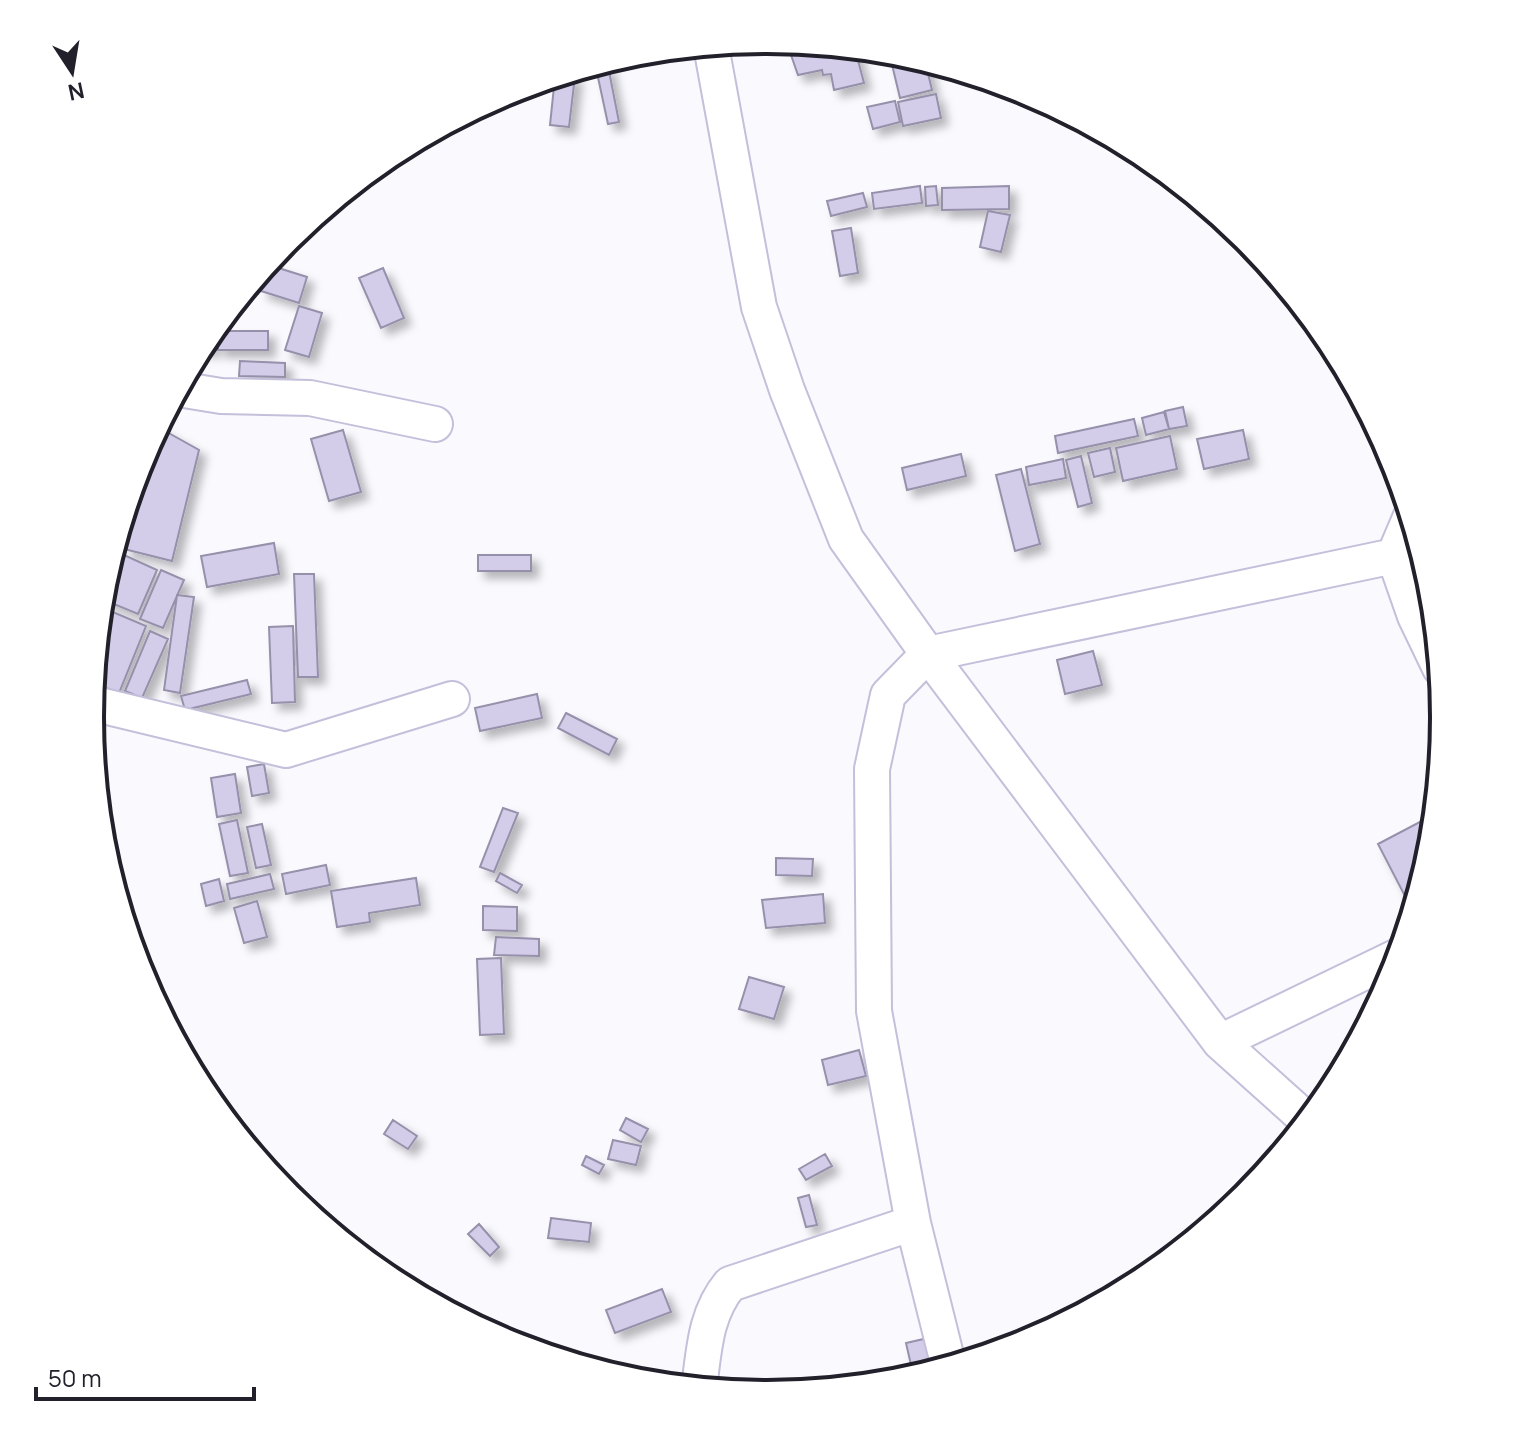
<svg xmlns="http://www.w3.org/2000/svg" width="1535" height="1435" font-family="Manrope,sans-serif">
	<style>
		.building { fill: #d3cde9; stroke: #9690ab; stroke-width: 2; filter: url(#shadow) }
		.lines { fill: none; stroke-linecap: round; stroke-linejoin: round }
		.minor-casing { stroke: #c4bfda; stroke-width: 38 }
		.minor { stroke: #fff; stroke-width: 34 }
		.rim { fill: none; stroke: #22202a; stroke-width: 4 }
	</style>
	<defs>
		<filter id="shadow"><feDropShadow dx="7" dy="7" stdDeviation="4" flood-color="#0004"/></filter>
	</defs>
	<rect width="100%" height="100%" fill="#faf9fe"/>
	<!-- building -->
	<path class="building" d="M 817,45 L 855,49 L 864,83 L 834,90 L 831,74 L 823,75 L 822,70 L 798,75 L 791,55 L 817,50 Z
		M 889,52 L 925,61 L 932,90 L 900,98 Z
		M 608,66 L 619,122 L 608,124 L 596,68 Z
		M 562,75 L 575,76 L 569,127 L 550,125 L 555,77 Z
		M 936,94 L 941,118 L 903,126 L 898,102 Z
		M 895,101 L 900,122 L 873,129 L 867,107 Z
		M 920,186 L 922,203 L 874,209 L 872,193 Z
		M 936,186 L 938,205 L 926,206 L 925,187 Z
		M 1009,186 L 1009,209 L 942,210 L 942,188 Z
		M 863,193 L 867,207 L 831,216 L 827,201 Z
		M 988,211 L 1010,215 L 1001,252 L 980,247 Z
		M 851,228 L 858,273 L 840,276 L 832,231 Z
		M 269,265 L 307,277 L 299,303 L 261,291 Z
		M 383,268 L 404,318 L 381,328 L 359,278 Z
		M 299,306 L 322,313 L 309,357 L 285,350 Z
		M 218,331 L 268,331 L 268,350 L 218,350 Z
		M 209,335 L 213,335 L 213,350 L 200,349 Z
		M 240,361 L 285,363 L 285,377 L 239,376 Z
		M 1183,407 L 1187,426 L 1169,429 L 1165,411 Z
		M 1164,412 L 1169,429 L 1146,435 L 1142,418 Z
		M 1134,419 L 1138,436 L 1058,453 L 1055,436 Z
		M 158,427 L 199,450 L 172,561 L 124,549 L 151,441 Z
		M 343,430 L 361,492 L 329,501 L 311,439 Z
		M 1243,430 L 1249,459 L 1204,469 L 1197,439 Z
		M 1170,436 L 1177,469 L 1123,481 L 1116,448 Z
		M 1110,448 L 1115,472 L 1094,477 L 1088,453 Z
		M 961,454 L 966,476 L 907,490 L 902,468 Z
		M 1081,456 L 1092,503 L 1078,507 L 1066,460 Z
		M 1063,459 L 1066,478 L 1029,485 L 1026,467 Z
		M 1021,469 L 1040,544 L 1015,551 L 996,475 Z
		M 274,543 L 279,574 L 207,587 L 201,556 Z
		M 124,555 L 157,570 L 138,614 L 104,600 Z
		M 478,555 L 531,555 L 531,571 L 478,571 Z
		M 161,570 L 184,580 L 163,628 L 140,619 Z
		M 294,574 L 314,574 L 318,677 L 298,677 Z
		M 177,595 L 194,597 L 180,693 L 164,690 Z
		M 101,607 L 146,626 L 119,693 L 93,683 Z
		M 293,626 L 295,702 L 272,703 L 269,627 Z
		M 150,631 L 168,639 L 142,698 L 125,691 Z
		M 1093,651 L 1102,685 L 1065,694 L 1057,660 Z
		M 247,680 L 251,694 L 185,710 L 181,696 Z
		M 537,694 L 542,718 L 480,731 L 475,708 Z
		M 566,713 L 617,739 L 609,755 L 558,728 Z
		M 264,764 L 269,793 L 252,796 L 247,767 Z
		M 235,774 L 241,813 L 217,817 L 211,778 Z
		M 503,808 L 518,813 L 494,872 L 480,867 Z
		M 1435,814 L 1432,850 L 1419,894 L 1407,900 L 1378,844 Z
		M 237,820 L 248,873 L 230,876 L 219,824 Z
		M 262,824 L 271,865 L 256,868 L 247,827 Z
		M 776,858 L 813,859 L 812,876 L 776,875 Z
		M 326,865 L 330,885 L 286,894 L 282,874 Z
		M 500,873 L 522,885 L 517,893 L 496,881 Z
		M 270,874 L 274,889 L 230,899 L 227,884 Z
		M 416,878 L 420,905 L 369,913 L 370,922 L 337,927 L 331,891 Z
		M 219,879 L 224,901 L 206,906 L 201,884 Z
		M 823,894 L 825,923 L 766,928 L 762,900 Z
		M 257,901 L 267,937 L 244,943 L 234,908 Z
		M 483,906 L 517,907 L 517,931 L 483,930 Z
		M 496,937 L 539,939 L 539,956 L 494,955 Z
		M 501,958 L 504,1034 L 480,1035 L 477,959 Z
		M 749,977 L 784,987 L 774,1019 L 739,1009 Z
		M 859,1050 L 866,1076 L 828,1085 L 822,1060 Z
		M 626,1118 L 648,1129 L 641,1142 L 620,1130 Z
		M 393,1120 L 417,1136 L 408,1149 L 384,1134 Z
		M 613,1140 L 641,1146 L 636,1165 L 608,1159 Z
		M 825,1154 L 832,1166 L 806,1180 L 799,1169 Z
		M 586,1156 L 604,1165 L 599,1174 L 582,1165 Z
		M 809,1195 L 817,1225 L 806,1227 L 798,1198 Z
		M 551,1218 L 591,1223 L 589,1242 L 548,1238 Z
		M 479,1224 L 499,1247 L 490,1256 L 468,1234 Z
		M 662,1289 L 671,1312 L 615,1333 L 606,1310 Z
		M 928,1338 L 936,1371 L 914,1378 L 906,1343 Z"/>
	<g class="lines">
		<defs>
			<path id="minor" d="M 711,46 L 759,307 L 787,390 L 846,539 L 928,654 L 888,695 L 872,769 L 874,1011 L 913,1223 L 949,1367
				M 178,389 L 221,396 L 310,398 L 435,424
				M 1411,516 L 1394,556 L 1415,616 L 1440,668
				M 91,703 L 286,750 L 452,699
				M 1220,1042 L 1400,955
				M 1308,1121 L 1220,1042 L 928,654 L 1394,556
				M 699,1388 C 704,1351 705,1314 730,1284 L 913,1223"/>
		</defs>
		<!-- minor casing -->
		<use href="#minor" class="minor-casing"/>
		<!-- minor -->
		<use href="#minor" class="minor"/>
	</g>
	<!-- crop -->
	<path d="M0 0H1535V1435H0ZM104 717a663 663 0 1 1 1326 0a663 663 0 1 1-1326 0Z" fill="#fff" fill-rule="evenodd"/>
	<path class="rim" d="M104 717a663 663 0 1 1 1326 0a663 663 0 1 1-1326 0Z"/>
	<!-- north arrow -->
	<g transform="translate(72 72) rotate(168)" stroke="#ffffff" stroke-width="6" paint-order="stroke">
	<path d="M0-6L14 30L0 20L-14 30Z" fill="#22202a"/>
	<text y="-12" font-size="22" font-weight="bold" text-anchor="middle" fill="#22202a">N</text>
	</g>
	<!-- scale -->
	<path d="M36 1387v12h218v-12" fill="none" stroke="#22202a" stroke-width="4"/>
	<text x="48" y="1387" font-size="24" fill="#22202a" stroke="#ffffff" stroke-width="6" paint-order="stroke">50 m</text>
</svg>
